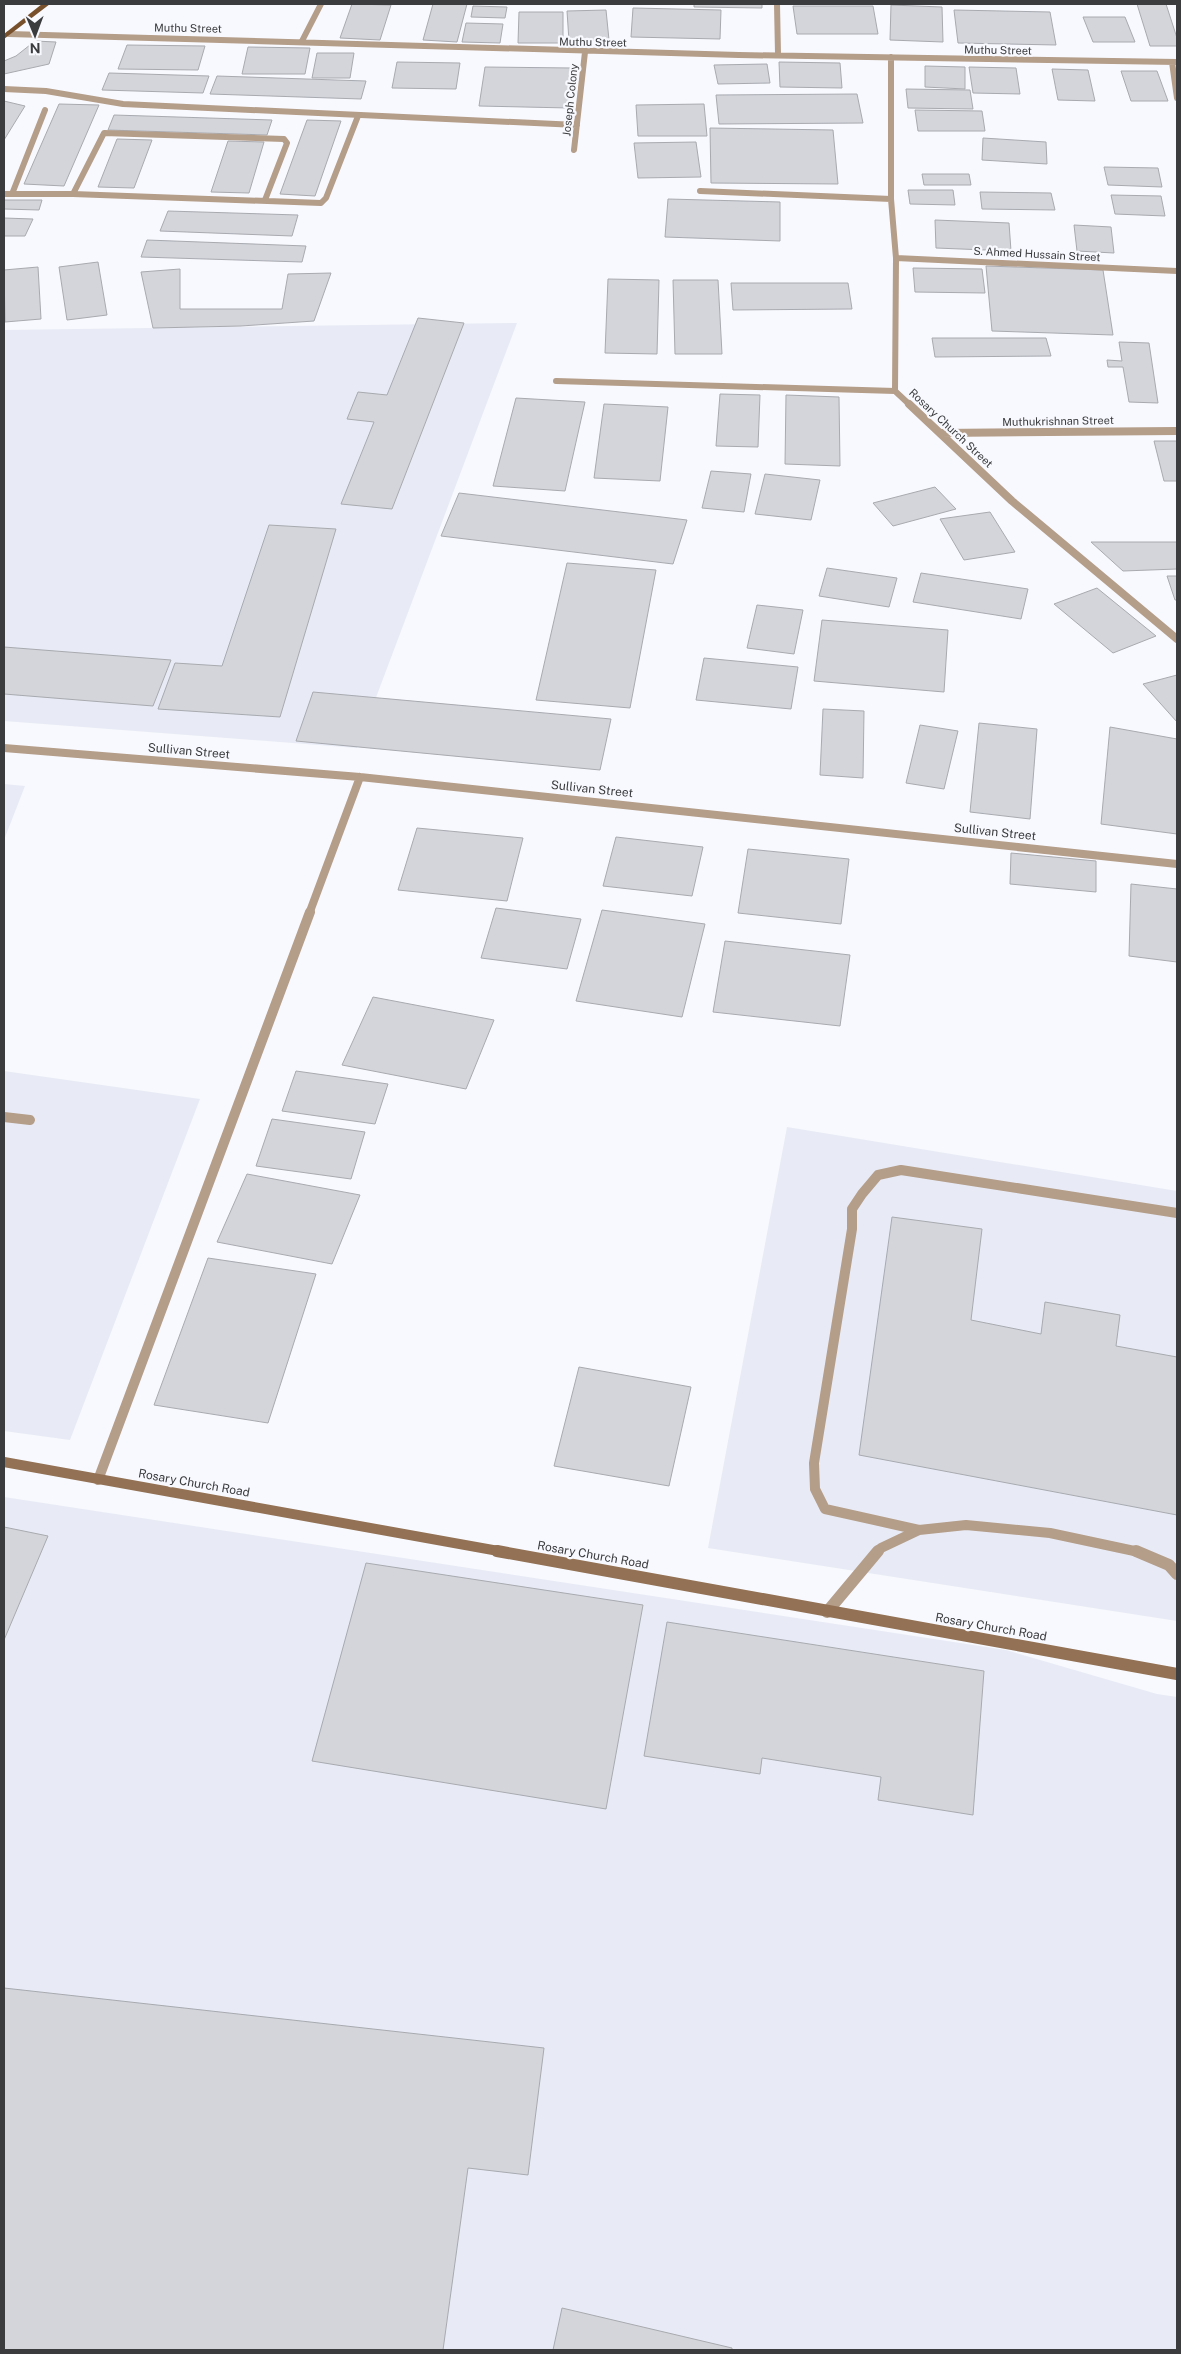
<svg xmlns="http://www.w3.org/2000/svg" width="1181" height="2354" font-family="'Public Sans',sans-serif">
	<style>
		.built { fill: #e8ebf5 }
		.building { fill: #d3d5db; stroke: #a8aab0 }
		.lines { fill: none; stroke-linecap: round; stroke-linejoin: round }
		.service-far1 { stroke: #b49d89; stroke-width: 10 }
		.service { stroke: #b49d89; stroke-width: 12 }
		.minor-far2 { stroke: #b49d89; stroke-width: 6 }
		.minor-far1 { stroke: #b49d89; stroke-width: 8 }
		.minor { stroke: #b49d89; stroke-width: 10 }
		.secondary-far1 { stroke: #927154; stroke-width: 10 }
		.secondary { stroke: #927154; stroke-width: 12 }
		.primary { fill: #78512c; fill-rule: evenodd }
		.labels { text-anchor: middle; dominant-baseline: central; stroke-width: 4.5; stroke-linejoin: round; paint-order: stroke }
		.far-street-label { font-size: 11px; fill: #3b3c3e; stroke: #f8f9fe }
		.street-label { font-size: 12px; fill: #3b3c3e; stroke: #f8f9fe }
	</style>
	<rect width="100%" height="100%" fill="#f8f9fe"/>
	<!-- built -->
	<path class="built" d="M 517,323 L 357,748 L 4,721 L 4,330 Z
		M 4,784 L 25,786 L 4,840 Z
		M 4,1071 L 200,1099 L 70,1440 L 4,1431 Z
		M 787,1127 L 1177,1191 L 1177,1621 L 708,1548 Z
		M 4,1497 L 1006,1650 L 1157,1694 L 1177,1697 L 1177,2350 L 4,2350 Z"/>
	<!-- building -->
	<path class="building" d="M 352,4 L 391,5 L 380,40 L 340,38 Z
		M 433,4 L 467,4 L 457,42 L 423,40 Z
		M 694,4 L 762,4 L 762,8 L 694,7 Z
		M 1137,4 L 1166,4 L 1177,38 L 1177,46 L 1150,46 Z
		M 891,5 L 942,7 L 943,42 L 890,40 Z
		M 473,6 L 507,7 L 505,18 L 471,17 Z
		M 793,6 L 873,6 L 878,34 L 797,34 Z
		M 633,8 L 721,10 L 720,39 L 631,37 Z
		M 606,10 L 609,40 L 569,41 L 567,11 Z
		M 954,10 L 1050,12 L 1056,45 L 958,43 Z
		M 519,12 L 563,12 L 563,43 L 518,43 Z
		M 1083,17 L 1125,17 L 1135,42 L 1093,42 Z
		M 466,23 L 503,24 L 500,43 L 462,42 Z
		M 35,41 L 56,42 L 49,64 L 4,74 L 4,61 L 16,56 Z
		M 127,45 L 205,46 L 198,70 L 118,69 Z
		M 248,47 L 310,48 L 305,74 L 242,74 Z
		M 317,53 L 354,53 L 350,78 L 312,78 Z
		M 397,62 L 460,63 L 456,89 L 392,88 Z
		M 779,62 L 840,63 L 842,88 L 780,87 Z
		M 767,64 L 770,83 L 718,84 L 714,65 Z
		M 925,66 L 965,67 L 965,89 L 925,87 Z
		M 485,67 L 572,68 L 569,108 L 479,106 Z
		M 969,67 L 1016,68 L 1020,94 L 973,93 Z
		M 1052,69 L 1088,70 L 1095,101 L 1058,100 Z
		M 1121,71 L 1157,71 L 1168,101 L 1131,101 Z
		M 109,73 L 209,76 L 203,93 L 102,90 Z
		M 217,76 L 366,81 L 361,99 L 210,94 Z
		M 906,89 L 970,90 L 973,109 L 908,108 Z
		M 857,94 L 863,123 L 719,124 L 716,95 Z
		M 4,101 L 25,106 L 4,140 Z
		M 59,104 L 99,105 L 64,186 L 24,184 Z
		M 704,104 L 707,136 L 638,136 L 636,105 Z
		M 915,110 L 982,111 L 985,131 L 918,131 Z
		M 114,115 L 272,120 L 267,135 L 108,130 Z
		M 307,120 L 341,121 L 315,196 L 280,194 Z
		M 710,128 L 833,130 L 838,184 L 711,183 Z
		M 983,138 L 1046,142 L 1047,164 L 982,160 Z
		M 117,139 L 152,140 L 134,188 L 98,187 Z
		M 228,141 L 264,142 L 249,193 L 211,192 Z
		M 696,142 L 701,177 L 638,178 L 634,143 Z
		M 1104,167 L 1158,168 L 1162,187 L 1108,185 Z
		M 922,174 L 969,174 L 971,185 L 924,185 Z
		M 908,190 L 953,190 L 955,205 L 910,204 Z
		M 980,192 L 1051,193 L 1055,210 L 982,209 Z
		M 1111,195 L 1161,196 L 1165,216 L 1115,214 Z
		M 668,199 L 780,202 L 780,241 L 665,237 Z
		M 4,200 L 42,200 L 39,210 L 4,209 Z
		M 168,211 L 298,215 L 292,236 L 160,231 Z
		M 4,218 L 33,219 L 25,236 L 4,236 Z
		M 935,220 L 1009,223 L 1011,251 L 936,248 Z
		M 1074,225 L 1111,227 L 1114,253 L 1077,251 Z
		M 147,240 L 306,246 L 302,262 L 141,257 Z
		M 98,262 L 107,315 L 67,320 L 59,267 Z
		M 986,266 L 1103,270 L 1113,335 L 992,331 Z
		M 38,267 L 41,319 L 5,322 L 4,270 Z
		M 913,268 L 982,269 L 985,293 L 915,292 Z
		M 180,269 L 180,309 L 282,309 L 288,274 L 331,273 L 314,321 L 241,326 L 153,328 L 141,272 Z
		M 608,279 L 659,280 L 657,354 L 605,353 Z
		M 673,280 L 718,280 L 722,354 L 675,354 Z
		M 731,283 L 848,283 L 852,309 L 733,310 Z
		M 418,318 L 464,323 L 392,509 L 341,504 L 374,422 L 347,419 L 358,392 L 387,395 Z
		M 932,338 L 1046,338 L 1051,356 L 935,357 Z
		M 1119,342 L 1149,343 L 1158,403 L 1129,402 L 1123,367 L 1108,367 L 1107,360 L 1122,361 Z
		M 720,394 L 760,395 L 758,447 L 716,446 Z
		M 786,395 L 839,397 L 840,466 L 785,464 Z
		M 516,398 L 585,402 L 565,491 L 493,486 Z
		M 604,404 L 668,407 L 660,481 L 594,478 Z
		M 1154,441 L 1177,441 L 1177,481 L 1164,481 Z
		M 711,471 L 751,474 L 744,512 L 702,508 Z
		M 765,474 L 820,480 L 811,520 L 755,514 Z
		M 935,487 L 956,509 L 893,526 L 873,503 Z
		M 459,493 L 687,520 L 673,564 L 441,536 Z
		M 990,512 L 1015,552 L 964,560 L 940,519 Z
		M 269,525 L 336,529 L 280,717 L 158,709 L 175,663 L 222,666 Z
		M 1091,542 L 1177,542 L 1177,569 L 1123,571 Z
		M 567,563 L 656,570 L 630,708 L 536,700 Z
		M 827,568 L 897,578 L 889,607 L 819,596 Z
		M 921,573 L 1028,589 L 1021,619 L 913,602 Z
		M 1167,576 L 1177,576 L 1177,600 L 1175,600 Z
		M 1097,588 L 1156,636 L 1113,653 L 1054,604 Z
		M 757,605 L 803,610 L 794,654 L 747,648 Z
		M 822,620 L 948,630 L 944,692 L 814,681 Z
		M 4,647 L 171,660 L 153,706 L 4,694 Z
		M 704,658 L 798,667 L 791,709 L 696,700 Z
		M 1177,675 L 1177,722 L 1143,684 Z
		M 313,692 L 611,719 L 600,770 L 296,741 Z
		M 823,709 L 864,711 L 863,778 L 820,775 Z
		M 979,723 L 1037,729 L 1030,819 L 970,812 Z
		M 920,725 L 958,731 L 944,789 L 906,783 Z
		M 1110,727 L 1177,739 L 1177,834 L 1101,824 Z
		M 417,828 L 523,838 L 507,901 L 398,890 Z
		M 616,837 L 703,847 L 692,896 L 603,886 Z
		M 748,849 L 849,859 L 841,924 L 738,913 Z
		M 1011,853 L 1096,861 L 1096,892 L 1010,884 Z
		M 1131,884 L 1177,889 L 1177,962 L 1129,956 Z
		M 496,908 L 581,919 L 567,969 L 481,958 Z
		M 602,910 L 705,924 L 682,1017 L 576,1001 Z
		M 725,941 L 850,955 L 840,1026 L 713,1012 Z
		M 373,997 L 494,1020 L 466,1089 L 342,1065 Z
		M 296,1071 L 388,1084 L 375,1124 L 282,1111 Z
		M 272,1119 L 365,1132 L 351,1179 L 256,1166 Z
		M 247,1174 L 360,1195 L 332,1264 L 217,1242 Z
		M 892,1217 L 982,1229 L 971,1320 L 1041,1334 L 1045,1302 L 1120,1315 L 1116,1346 L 1177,1357 L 1177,1515 L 859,1455 Z
		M 208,1258 L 316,1274 L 268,1423 L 154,1405 Z
		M 579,1367 L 691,1387 L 669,1486 L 554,1466 Z
		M 4,1527 L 48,1536 L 4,1640 Z
		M 366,1563 L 643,1605 L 606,1809 L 312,1761 Z
		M 667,1622 L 984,1671 L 973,1815 L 878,1800 L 881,1777 L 762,1758 L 760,1774 L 644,1756 Z
		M 4,1988 L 544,2048 L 528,2175 L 468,2168 L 443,2350 L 4,2350 Z
		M 562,2308 L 732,2348 L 732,2350 L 553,2350 Z"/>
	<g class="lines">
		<!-- service-far1 -->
		<path class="service-far1" d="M 4,1117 L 30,1120
			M 919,1530 L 825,1509 L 815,1489 L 814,1463 L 852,1229 L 852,1209 L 862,1194 L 878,1175 L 901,1170 L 1177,1213
			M 877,1552 L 881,1548 L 919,1530 L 966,1525 L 1050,1533 L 1139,1552"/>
		<!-- service -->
		<path class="service" d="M 1136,1551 L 1169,1565 L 1177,1574
			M 827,1612 L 878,1551"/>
		<!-- minor-far2 -->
		<path class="minor-far2" d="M 777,4 L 778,54
			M 9,34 L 739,55 L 1177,62
			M 302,41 L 321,4
			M 891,57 L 891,199 L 896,258 L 895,391 L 910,405
			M 1172,62 L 1177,98
			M 4,89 L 46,91 L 123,104 L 577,125
			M 574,150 L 585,52
			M 700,191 L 891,199
			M 4,194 L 12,194 L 45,110
			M 12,194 L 73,194 L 104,133 L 284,139 L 287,143 L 265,200
			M 73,194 L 321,203 L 326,198 L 358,116
			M 896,258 L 1177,271
			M 556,381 L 895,391"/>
		<!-- minor-far1 -->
		<path class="minor-far1" d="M 909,404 L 1012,501 L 1177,639
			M 940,433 L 1177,431
			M 4,748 L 360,777 L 1177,864
			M 309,914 L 360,777"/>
		<!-- minor -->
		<path class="minor" d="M 98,1480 L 310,912"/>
		<!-- secondary-far1 -->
		<path class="secondary-far1" d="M 4,1462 L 504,1552"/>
		<!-- secondary -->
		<path class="secondary" d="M 497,1551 L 1177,1674"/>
		<!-- primary -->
		<path class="primary" d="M 42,4 L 50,4 L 4,39 L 4,34 Z"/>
	</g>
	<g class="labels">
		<!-- far-street labels -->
		<g class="far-street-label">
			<text transform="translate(188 28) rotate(1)">Muthu Street</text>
			<text transform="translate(593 42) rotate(1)">Muthu Street</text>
			<text transform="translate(998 50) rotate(1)">Muthu Street</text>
			<text transform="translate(570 100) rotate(-84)">Joseph Colony</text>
			<text transform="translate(1037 254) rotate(3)">S. Ahmed Hussain Street</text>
			<text transform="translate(1058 421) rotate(-1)">Muthukrishnan Street</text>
			<text transform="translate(951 428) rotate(43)">Rosary Church Street</text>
		</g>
		<!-- street labels -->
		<g class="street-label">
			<text transform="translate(189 751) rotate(5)">Sullivan Street</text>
			<text transform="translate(592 789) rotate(6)">Sullivan Street</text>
			<text transform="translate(995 832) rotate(6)">Sullivan Street</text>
			<text transform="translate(194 1483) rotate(10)">Rosary Church Road</text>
			<text transform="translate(593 1555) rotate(10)">Rosary Church Road</text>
			<text transform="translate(991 1627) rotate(10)">Rosary Church Road</text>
		</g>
	</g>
	<!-- border -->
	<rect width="1181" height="2354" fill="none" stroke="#3b3c3e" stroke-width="10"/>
	<!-- north arrow -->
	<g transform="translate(35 35) rotate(179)" stroke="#f8f9fe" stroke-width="4" paint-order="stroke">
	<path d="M0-4L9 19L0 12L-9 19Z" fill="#3b3c3e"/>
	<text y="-8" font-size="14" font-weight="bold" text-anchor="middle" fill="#3b3c3e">N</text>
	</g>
</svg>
